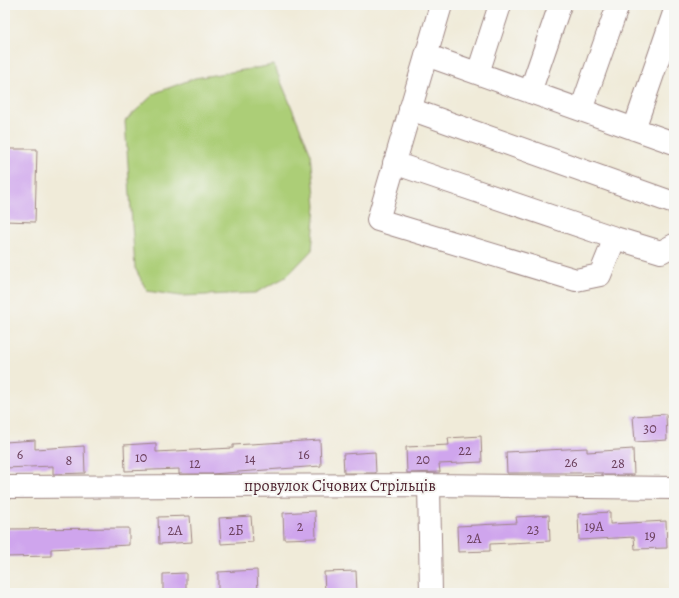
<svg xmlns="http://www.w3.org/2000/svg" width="679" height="598" font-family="Alegreya,serif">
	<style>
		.green { fill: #acce77; stroke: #7b7651 }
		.building { fill: #cfa5ed }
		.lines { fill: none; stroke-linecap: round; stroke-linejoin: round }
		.minor-casing { stroke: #9d8582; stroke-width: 24 }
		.minor { stroke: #fff; stroke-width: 22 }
		.labels { text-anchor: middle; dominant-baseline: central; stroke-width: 4; stroke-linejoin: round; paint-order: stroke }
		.number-label { font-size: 14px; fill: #6b405c }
		.street-label { font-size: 16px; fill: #4a1f2b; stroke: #f6f6f2 }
	</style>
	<rect width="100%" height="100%" fill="#f6f6f2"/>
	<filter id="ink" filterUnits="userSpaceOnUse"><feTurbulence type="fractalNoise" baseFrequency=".025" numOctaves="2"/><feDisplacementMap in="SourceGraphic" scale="8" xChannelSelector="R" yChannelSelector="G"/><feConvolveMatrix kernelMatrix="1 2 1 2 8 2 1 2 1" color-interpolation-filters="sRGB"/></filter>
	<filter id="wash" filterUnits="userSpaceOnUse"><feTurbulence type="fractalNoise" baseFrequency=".012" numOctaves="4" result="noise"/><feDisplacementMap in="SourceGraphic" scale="16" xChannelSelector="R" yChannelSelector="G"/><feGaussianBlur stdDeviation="0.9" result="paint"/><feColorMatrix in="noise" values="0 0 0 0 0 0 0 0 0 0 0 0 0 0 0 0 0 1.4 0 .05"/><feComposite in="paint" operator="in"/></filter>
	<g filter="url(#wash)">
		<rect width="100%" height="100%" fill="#f0ebd9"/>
		<!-- green -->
		<path class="green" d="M 274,65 L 311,154 L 316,206 L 312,250 L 286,277 L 255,293 L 181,296 L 147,291 L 135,268 L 125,121 L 155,93 L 195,78 Z"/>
		<g id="blocks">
			<!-- building -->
			<path class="building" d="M 5,149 L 37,149 L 35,222 L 5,221 Z
				M 666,414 L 667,440 L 635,442 L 633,416 Z
				M 481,436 L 482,462 L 439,464 L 440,472 L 407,473 L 406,447 L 449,445 L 448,438 Z
				M 35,440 L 35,449 L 84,446 L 85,473 L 53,474 L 53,466 L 5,468 L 5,442 Z
				M 320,440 L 321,466 L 211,474 L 179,474 L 179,469 L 125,471 L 124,445 L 156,443 L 156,452 L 233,448 L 233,445 Z
				M 587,448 L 587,452 L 633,449 L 634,475 L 602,475 L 602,473 L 507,473 L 506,452 Z
				M 375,452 L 376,473 L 344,473 L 343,454 Z
				M 315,511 L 316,538 L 284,539 L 283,513 Z
				M 610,512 L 610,524 L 666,521 L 667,548 L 635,549 L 634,537 L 579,540 L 578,514 Z
				M 549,515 L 550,541 L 490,544 L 490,551 L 458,552 L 457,526 L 517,523 L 516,517 Z
				M 190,516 L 192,542 L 159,544 L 158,517 Z
				M 251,516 L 253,542 L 221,544 L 219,518 Z
				M 129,528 L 129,545 L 51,549 L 51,556 L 5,557 L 5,529 Z
				M 257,570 L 258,593 L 218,593 L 218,572 Z
				M 356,571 L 357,593 L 325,593 L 324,572 Z
				M 186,573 L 186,593 L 163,593 L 163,574 Z"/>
		</g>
	</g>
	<g filter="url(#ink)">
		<use href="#blocks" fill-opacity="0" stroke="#9d8582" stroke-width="1"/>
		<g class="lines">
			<defs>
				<path id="minor" d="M 441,5 L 378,220 L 576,280 L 600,275 L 615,238 L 661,252 L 674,245
					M 426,55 L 674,143
					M 478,73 L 500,5
					M 530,92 L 560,5
					M 410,109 L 674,203
					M 581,110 L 618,5
					M 634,129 L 674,13
					M 394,163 L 615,238
					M 429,485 L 431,593
					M 5,487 L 429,485 L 674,488"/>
			</defs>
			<!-- minor casing -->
			<use href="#minor" class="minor-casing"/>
			<!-- minor -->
			<use href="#minor" class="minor"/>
		</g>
	</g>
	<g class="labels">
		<!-- number labels -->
		<g class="number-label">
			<text x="650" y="428">30</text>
			<text x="465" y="450">22</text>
			<text x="20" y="454">6</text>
			<text x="304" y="454">16</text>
			<text x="141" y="457">10</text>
			<text x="250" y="458">14</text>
			<text x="423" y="459">20</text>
			<text x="69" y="460">8</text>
			<text x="571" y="462">26</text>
			<text x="195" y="463">12</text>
			<text x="618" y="463">28</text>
			<text x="300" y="526">2</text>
			<text x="594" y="526">19А</text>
			<text x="533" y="529">23</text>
			<text x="175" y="530">2А</text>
			<text x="236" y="530">2Б</text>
			<text x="650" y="535">19</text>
			<text x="474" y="538">2А</text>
		</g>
		<!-- street labels -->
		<g class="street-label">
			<text x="340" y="486">провулок Січових Стрільців</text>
		</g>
	</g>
	<!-- margin -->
	<rect width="679" height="598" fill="none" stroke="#f6f6f2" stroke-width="20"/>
</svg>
